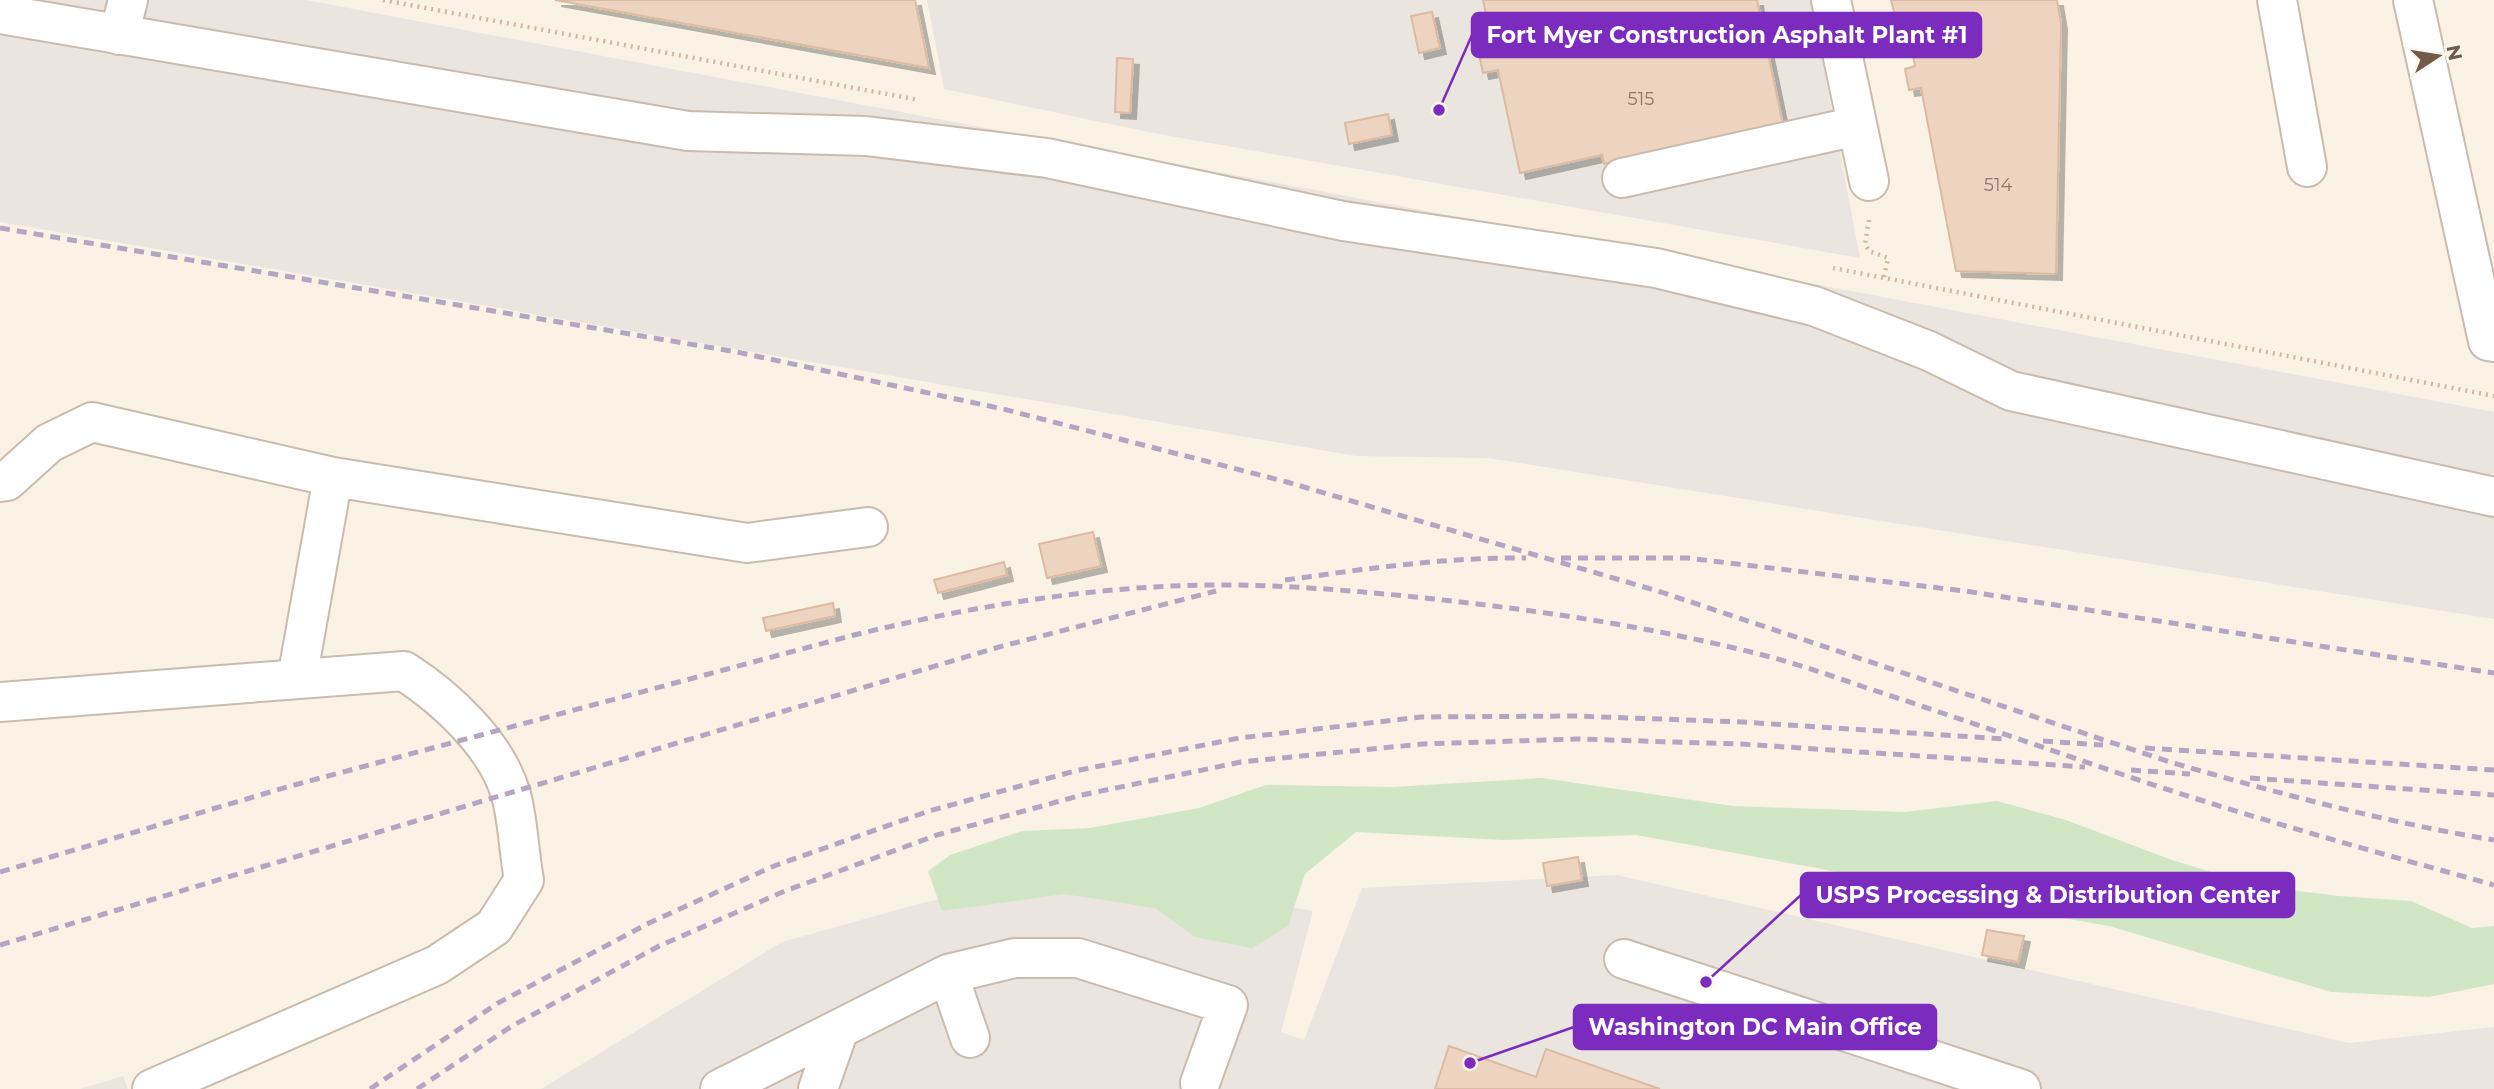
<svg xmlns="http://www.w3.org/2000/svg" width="2494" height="1089" font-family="Montserrat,sans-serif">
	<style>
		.industrial { fill: #eae5df }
		.green { fill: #d1e6c5 }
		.building { fill: #ecd4c0; stroke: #ddbba2; stroke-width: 2; filter: url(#shadow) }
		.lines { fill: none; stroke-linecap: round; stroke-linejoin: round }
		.minor-casing { stroke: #cabbad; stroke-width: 42 }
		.path { stroke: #d1b7a3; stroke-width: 4.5; stroke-dasharray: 2 5; stroke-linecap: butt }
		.minor { stroke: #fff; stroke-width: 38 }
		.rail { stroke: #b6a5c2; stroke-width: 5; stroke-dasharray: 10 7; stroke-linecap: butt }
		.labels { text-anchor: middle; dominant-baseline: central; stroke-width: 5; stroke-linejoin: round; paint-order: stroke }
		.number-label { font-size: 18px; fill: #8f796a }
		.leader { fill: none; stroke: #7b2cbf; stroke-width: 2.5 }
		.callout-dot { fill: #7b2cbf; stroke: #fdf7eb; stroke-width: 2.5 }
		.callout { fill: #7b2cbf; stroke: #7b2cbf; stroke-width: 2.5 }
		.callout-label { font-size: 23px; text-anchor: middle; font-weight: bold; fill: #fff }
	</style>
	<defs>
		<filter id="shadow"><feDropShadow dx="6" dy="6" stdDeviation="0" flood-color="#0004"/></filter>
	</defs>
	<rect width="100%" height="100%" fill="#faf3e5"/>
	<!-- industrial -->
	<path class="industrial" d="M 0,0 L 306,0 L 2494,412 L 2494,619 L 1488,458 L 1356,456 L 0,222 Z
		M 927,0 L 1811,0 L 1860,258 L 1148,132 L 944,89 Z
		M 1063,868 L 1313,911 L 1281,1032 L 1304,1040 L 1362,888 L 1617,875 L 2349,1043 L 2494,1027 L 2494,1089 L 541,1089 L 782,942 L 911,906 Z
		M 123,1076 L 128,1089 L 80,1089 Z"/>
	<!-- green -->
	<path class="green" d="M 1542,778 L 1733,806 L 1905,812 L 1997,801 L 2066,820 L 2172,860 L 2257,886 L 2339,896 L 2411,901 L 2472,928 L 2494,926 L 2494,984 L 2429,997 L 2331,992 L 2109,926 L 1967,901 L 1817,868 L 1636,835 L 1503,840 L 1356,832 L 1305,874 L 1288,926 L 1252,948 L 1195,937 L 1155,908 L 1064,894 L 942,911 L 928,871 L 950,855 L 1022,831 L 1090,828 L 1199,808 L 1266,785 L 1392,787 Z"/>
	<!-- building -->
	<path class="building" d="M 555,0 L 915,0 L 929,68 Z
		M 1483,0 L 1757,0 L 1783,125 L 1604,164 L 1602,155 L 1520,173 L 1498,70 L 1483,73 L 1477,45 L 1492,42 Z
		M 1891,0 L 2057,0 L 2061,23 L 2056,274 L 1956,271 L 1921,88 L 1909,90 L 1905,69 L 1915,66 L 1905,18 L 1896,20 Z
		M 1432,12 L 1440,48 L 1419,53 L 1411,16 Z
		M 1117,58 L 1133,59 L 1130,113 L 1115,112 Z
		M 1388,114 L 1392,135 L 1349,144 L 1345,123 Z
		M 1093,532 L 1101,566 L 1047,578 L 1039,544 Z
		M 1004,562 L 1007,575 L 938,593 L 934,580 Z
		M 833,603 L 835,616 L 766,631 L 763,618 Z
		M 1578,857 L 1582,880 L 1547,886 L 1543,863 Z
		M 1987,930 L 2024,936 L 2018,962 L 1982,955 Z
		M 1449,1046 L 1536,1077 L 1546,1049 L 1660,1089 L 1435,1089 Z"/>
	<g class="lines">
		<defs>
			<path id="minor" d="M 1831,0 L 1869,181
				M 2277,0 L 2307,167
				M 2413,0 L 2488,341 L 2494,342
				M 0,14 L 688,131 L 866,136 L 1047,158 L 1343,221 L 1656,268 L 1814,306 L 1929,351 L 2011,391 L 2494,497
				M 119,35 L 128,0
				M 1622,178 L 1857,126
				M 0,482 L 7,481 L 49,443 L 92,422 L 333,477 L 747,543 L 868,527
				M 297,679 L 333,477
				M 0,702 L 404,671 C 446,698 497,745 511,795 C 518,819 519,854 524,880 L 494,927 L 437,965 L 152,1089
				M 1624,959 L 2021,1089
				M 948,974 L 970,1038
				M 720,1089 L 948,974 L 1015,958 L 1078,958 L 1228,1005 L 1200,1083
				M 818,1089 L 839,1029"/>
		</defs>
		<!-- minor casing -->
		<use href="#minor" class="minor-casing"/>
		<!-- path -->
		<path class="path" d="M 383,0 L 919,100
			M 1869,220 L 1865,244 L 1869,251 L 1888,258 L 1884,277
			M 1833,268 L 2494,396"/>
		<!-- minor -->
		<use href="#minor" class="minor"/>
		<!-- rail -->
		<path class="rail" d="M 0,228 L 737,352 L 1003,409 L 1287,482 L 1661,592 L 2170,762 C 2277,793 2384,822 2494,840
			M 1561,558 L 1687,558 L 1965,591 L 2494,673
			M 1285,580 C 1365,569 1445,557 1526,558
			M 2043,741 L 2103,745
			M 2145,748 L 2494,770
			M 2131,770 L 2190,774
			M 2250,778 L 2494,795
			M 0,872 L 287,787 L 854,635 C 969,607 1087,587 1205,585 C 1282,584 1358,591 1434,599 C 1543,611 1652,627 1759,654 C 1795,663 1829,675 1864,687 C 1950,715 2035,745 2121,774 C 2244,816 2369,850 2494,885
			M 0,945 L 999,647 L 1216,591
			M 370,1089 L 498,1003 L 649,923 L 774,866 L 929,811 L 1075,771 L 1239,738 L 1421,717 L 1576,716 L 1742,722 L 2005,739
			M 417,1089 L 512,1026 L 659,946 L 785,891 L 937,835 L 1082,795 L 1241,762 L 1422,744 L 1577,739 L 1741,744 L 2085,767"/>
	</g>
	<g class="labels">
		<!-- number labels -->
		<g class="number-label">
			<text x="1641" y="99">515</text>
			<text x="1998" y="185">514</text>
		</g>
	</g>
	<!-- callouts -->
	<path class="leader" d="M1439 110L1472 35M1706 982L1801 895M1470 1063L1574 1027"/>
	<g class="callout-dot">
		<circle cx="1439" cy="110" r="7"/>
		<circle cx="1706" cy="982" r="7"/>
		<circle cx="1470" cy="1063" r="7"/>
	</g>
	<g class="callout">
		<rect x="1472" y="13" width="509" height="44" rx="7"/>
		<rect x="1801" y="873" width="493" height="44" rx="7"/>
		<rect x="1574" y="1005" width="362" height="44" rx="7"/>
	</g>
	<g class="callout-label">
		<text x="1727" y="43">Fort Myer Construction Asphalt Plant #1</text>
		<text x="2048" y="903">USPS Processing &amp; Distribution Center</text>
		<text x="1755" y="1035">Washington DC Main Office</text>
	</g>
	<!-- north arrow -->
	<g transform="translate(2438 56) rotate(78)" stroke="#fdf7eb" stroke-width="5" paint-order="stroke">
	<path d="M0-5L12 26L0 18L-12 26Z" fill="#705b4d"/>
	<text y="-10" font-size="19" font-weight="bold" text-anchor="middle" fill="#705b4d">N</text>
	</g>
</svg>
